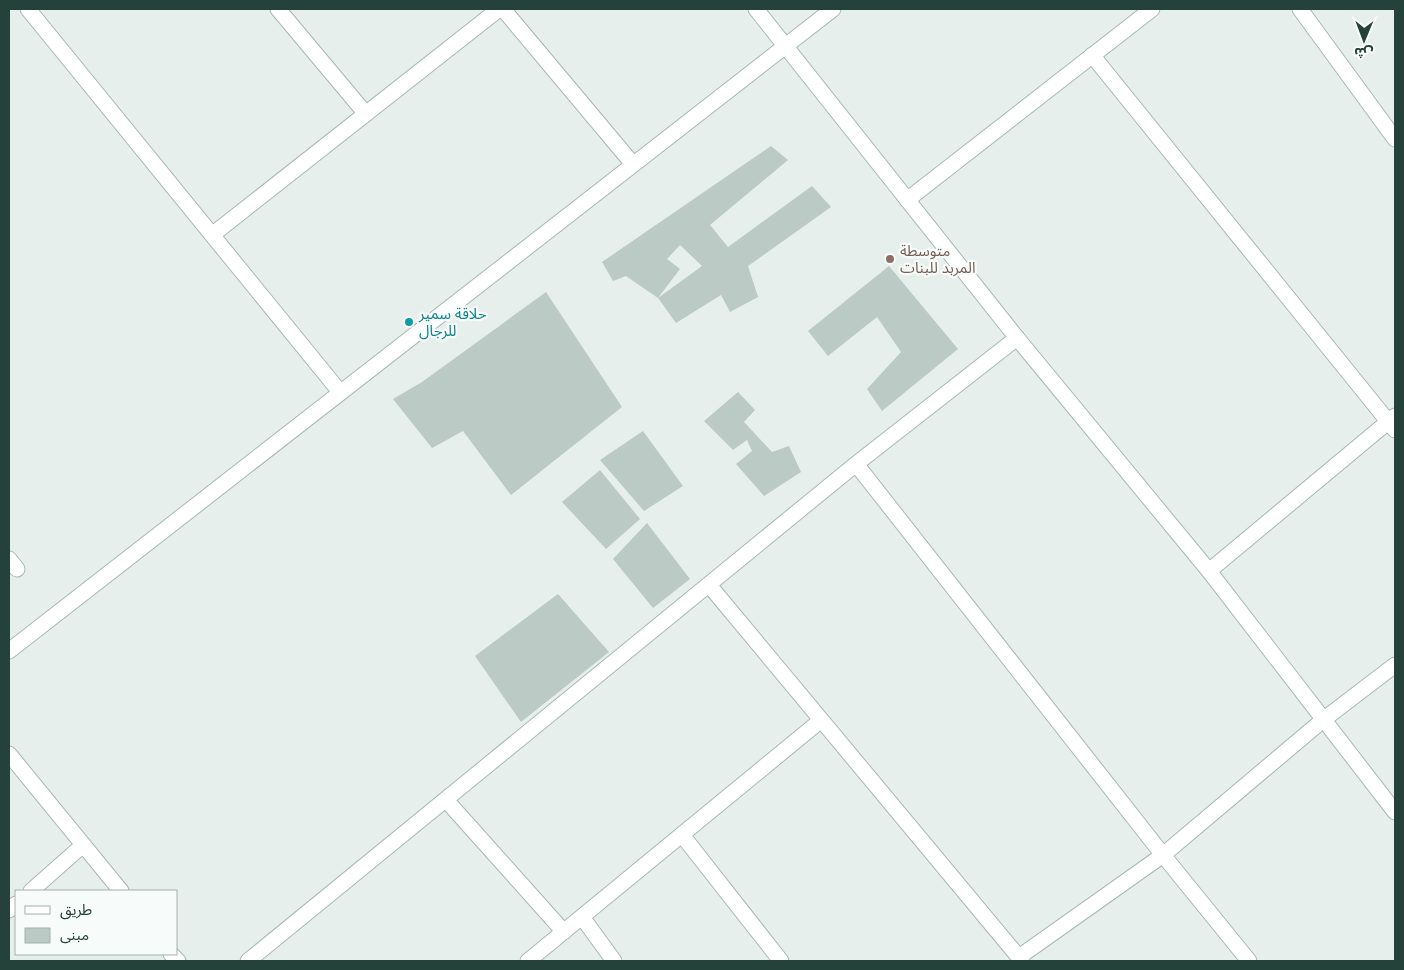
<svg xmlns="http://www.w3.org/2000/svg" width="1404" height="970" font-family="'Noto Sans','Noto Sans Arabic',sans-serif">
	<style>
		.building { fill: #bbcac4; fill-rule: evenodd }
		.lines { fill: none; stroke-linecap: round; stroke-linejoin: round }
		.street-casing { stroke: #a8b8b2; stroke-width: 17 }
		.secondary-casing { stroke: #a4bbb3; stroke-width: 17 }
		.street { stroke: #fff; stroke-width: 15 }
		.secondary { stroke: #fff; stroke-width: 15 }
		.education-dot { fill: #8d6e63; stroke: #f7fbf9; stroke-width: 2 }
		.culture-dot { fill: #0f9aa8; stroke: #f7fbf9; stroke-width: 2 }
		.labels { text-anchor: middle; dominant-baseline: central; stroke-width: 4.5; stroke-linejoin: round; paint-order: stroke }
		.education-label { font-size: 15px; fill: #785e54; stroke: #f7fbf9; text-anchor: start }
		.culture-label { font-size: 15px; fill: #0d838f; stroke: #f7fbf9; text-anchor: start }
	</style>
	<rect width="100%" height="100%" fill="#e6efeb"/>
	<!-- building -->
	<path class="building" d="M 771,146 L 788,160 L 710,225 L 728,247 L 812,186 L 831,207 L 748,266 L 758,297 L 730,312 L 721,295 L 676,323 L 658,298 L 626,276 L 613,281 L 602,262 ZM 680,245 L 702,266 L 658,298 L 680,269 L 667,259 Z
		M 889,266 L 958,349 L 882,411 L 867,389 L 901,352 L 877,317 L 828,356 L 808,331 Z
		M 546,292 L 622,407 L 511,495 L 463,431 L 432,448 L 393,399 L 422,382 Z
		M 738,392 L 755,410 L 744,422 L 772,452 L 789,446 L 801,472 L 764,496 L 736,464 L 752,451 L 747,440 L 733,450 L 704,421 Z
		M 643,431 L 683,486 L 644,511 L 600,460 Z
		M 600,470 L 640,519 L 606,549 L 562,502 Z
		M 647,523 L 690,579 L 653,608 L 613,559 Z
		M 558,594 L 609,652 L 521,722 L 475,656 Z"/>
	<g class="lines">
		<defs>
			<path id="street" d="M 28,9 L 340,392
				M 278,9 L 366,114
				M 503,9 L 632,163
				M 1300,9 L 1395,139
				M 1092,55 L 1395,430
				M 907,200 L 1152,9
				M 212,235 L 499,9
				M 856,464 L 1163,855 L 1249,961
				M 9,559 L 17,569
				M 1209,571 L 1395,416
				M 709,585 L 1022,961
				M 9,651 L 833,9
				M 9,754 L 121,891
				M 446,800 L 564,932
				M 682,835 L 781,961
				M 31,891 L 83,845
				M 9,910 L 16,904
				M 582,917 L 614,961
				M 171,954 L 178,961
				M 1019,957 L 1163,855 L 1323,720 L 1395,665
				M 248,961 L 856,464 L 1017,338
				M 528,961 L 820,721"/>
			<path id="secondary" d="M 756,9 L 1017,338 L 1209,571 L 1395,812"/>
		</defs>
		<!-- street casing -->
		<use href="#street" class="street-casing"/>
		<!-- secondary casing -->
		<use href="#secondary" class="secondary-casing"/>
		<!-- street -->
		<use href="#street" class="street"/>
		<!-- secondary -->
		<use href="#secondary" class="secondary"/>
	</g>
	<!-- markers -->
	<circle class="education-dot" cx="890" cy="259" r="5"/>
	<circle class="culture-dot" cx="409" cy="322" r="5"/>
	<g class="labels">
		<!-- education labels -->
		<g class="education-label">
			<text x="900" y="250">متوسطة<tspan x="900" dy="17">المربد للبنات</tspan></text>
		</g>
		<!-- culture labels -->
		<g class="culture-label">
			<text x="419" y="313">حلاقة سمير<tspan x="419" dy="17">للرجال</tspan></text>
		</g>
	</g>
	<!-- border -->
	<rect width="1404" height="970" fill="none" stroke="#24423a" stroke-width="20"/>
	<!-- legend -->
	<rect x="15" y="890" width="162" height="65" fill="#f7fbf9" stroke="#a3b1ad"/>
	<rect x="25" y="906" width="25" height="8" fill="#ffffff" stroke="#a3b1ad"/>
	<text x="60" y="915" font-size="15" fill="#24423a">طريق</text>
	<rect x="25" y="928" width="25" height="15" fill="#bbcac4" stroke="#a3b1ad"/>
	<text x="60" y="940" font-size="15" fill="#24423a">مبنى</text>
	<!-- north arrow -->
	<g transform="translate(1364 40) rotate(181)" stroke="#f7fbf9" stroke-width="4" paint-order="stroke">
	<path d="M0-4L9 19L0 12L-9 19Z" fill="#24423a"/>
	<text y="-8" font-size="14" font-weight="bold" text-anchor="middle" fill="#24423a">ش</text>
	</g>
</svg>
